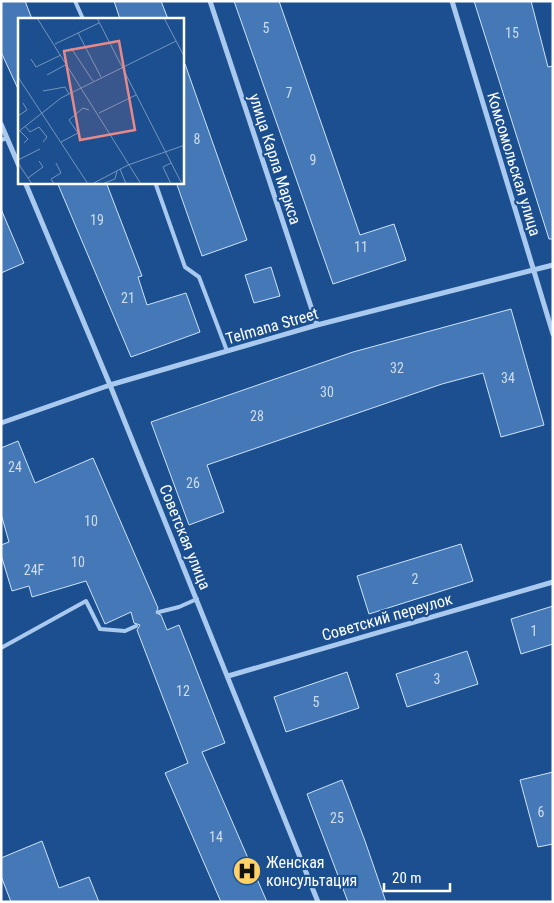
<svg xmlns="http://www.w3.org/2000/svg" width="554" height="903" font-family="'Roboto Condensed',sans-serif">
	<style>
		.building { fill: #4478b7; stroke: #cfe3fa }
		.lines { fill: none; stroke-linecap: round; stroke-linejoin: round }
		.lane { stroke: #a9c9ee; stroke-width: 4 }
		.street { stroke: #a9c9ee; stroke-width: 5 }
		.labels { text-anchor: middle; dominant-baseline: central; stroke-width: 4.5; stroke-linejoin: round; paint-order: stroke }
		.number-label { font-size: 14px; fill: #d0dded }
		.street-label { font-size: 16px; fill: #fff; stroke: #1b4f8f }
		.poi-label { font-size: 16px; fill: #fff; stroke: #1b4f8f; text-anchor: start }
		.inset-road { fill: none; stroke: #7695bc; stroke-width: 1 }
		.view { fill: #e88989; fill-opacity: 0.15; stroke: #e88989; stroke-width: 2.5 }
		.inset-edge { fill: none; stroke: #fff; stroke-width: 2.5 }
	</style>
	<rect width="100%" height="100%" fill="#1b4f8f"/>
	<!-- building -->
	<path class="building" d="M 1,1 L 25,1 L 32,19 L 19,19 L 19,91 L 1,52 Z
		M 114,1 L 161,1 L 168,19 L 120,19 Z
		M 234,1 L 279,1 L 360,235 L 394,224 L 406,260 L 333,284 Z
		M 474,1 L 531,1 L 548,67 L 553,66 L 553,239 L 549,239 Z
		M 182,64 L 185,64 L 247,240 L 202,256 L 176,182 L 182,182 Z
		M 57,182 L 106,182 L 142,276 L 138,277 L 147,305 L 186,293 L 200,332 L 131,357 Z
		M 1,209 L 24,263 L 1,273 Z
		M 271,267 L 280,296 L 254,303 L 245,275 Z
		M 511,309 L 544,425 L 501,437 L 483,373 L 442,384 L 207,465 L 224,512 L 189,525 L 151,422 L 353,352 Z
		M 18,441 L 35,483 L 93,458 L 158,608 L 156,613 L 161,615 L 167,630 L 179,625 L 225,743 L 202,752 L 267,902 L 221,902 L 165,773 L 188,763 L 137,630 L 140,625 L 134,623 L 131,612 L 105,624 L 86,581 L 32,597 L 29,586 L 12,591 L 1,555 L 1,545 L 9,542 L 1,514 L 1,448 Z
		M 461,544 L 473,581 L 369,614 L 357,576 Z
		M 553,606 L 553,644 L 521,654 L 511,619 Z
		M 467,651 L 478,684 L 407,707 L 396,674 Z
		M 347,672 L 359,708 L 286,732 L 274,697 Z
		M 553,772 L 553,844 L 538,847 L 520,780 Z
		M 342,780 L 365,841 L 386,902 L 348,902 L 307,794 Z
		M 42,841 L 59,888 L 89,877 L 99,902 L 11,902 L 1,876 L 1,858 Z"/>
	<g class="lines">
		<!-- lane -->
		<path class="lane" d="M 75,1 L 83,19
			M 1,140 L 7,138
			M 155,182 L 185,267 L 199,277 L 227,351
			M 159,612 L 179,607 L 197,599
			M 1,648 L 86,601 L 100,629 L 125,631 L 136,626"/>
		<!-- street -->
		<path class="street" d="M 210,1 L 317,325
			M 452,1 L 553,334
			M 1,124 L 19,166
			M 25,182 L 110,385 L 318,902
			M 1,423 L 110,385 L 317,325 L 553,265
			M 228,676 L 553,582"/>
	</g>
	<!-- icons -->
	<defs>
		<symbol id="hospital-disc" viewBox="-11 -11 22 22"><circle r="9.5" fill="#ffd166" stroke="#1b4f8f"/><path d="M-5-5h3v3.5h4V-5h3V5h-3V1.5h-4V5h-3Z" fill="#111"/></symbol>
	</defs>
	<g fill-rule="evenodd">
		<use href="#hospital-disc" x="231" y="855" width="32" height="32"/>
	</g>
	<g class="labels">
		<!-- number labels -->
		<g class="number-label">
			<text x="266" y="28">5</text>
			<text x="512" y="33">15</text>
			<text x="289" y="93">7</text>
			<text x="197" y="139">8</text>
			<text x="313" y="160">9</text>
			<text x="97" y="220">19</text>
			<text x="361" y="247">11</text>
			<text x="128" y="298">21</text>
			<text x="397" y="368">32</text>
			<text x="508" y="378">34</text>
			<text x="327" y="392">30</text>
			<text x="257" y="416">28</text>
			<text x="15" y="467">24</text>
			<text x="193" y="483">26</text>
			<text x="91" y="521">10</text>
			<text x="78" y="562">10</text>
			<text x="34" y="570">24F</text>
			<text x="415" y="579">2</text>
			<text x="534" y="631">1</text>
			<text x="437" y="679">3</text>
			<text x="183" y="691">12</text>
			<text x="316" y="702">5</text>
			<text x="541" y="812">6</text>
			<text x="337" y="818">25</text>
			<text x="216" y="837">14</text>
		</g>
		<!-- street labels -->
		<g class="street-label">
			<text transform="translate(275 159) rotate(72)">улица Карла Маркса</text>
			<text transform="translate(514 164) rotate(73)">Комсомольская улица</text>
			<text transform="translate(272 326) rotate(-16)">Telmana Street</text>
			<text transform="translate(185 537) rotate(68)">Советская улица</text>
			<text transform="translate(387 617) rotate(-16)">Советский переулок</text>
		</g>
		<!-- poi labels -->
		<g class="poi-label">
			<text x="266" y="862">Женская<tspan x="266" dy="18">консультация</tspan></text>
		</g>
	</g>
	<!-- overview -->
	<g transform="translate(18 18)">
		<rect width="166" height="166" fill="#1b4f8f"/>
		<path class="inset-road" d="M 19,0 L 123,166M 79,0 L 164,166M 146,0 L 167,40M 60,15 L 83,59M 37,26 L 81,5M 53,30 L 75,63M 13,41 L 18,49 L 43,37M 29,57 L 49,46M 0,59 L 70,166M 25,73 L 47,69 L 51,76M 81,95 L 118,77M 0,98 L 9,92 L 5,85M 7,108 L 12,114 L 21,109 L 29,119 L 25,124M 2,113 L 10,121 L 6,125M 0,114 L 43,80 L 158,23M 43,124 L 60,115 L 51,102 L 65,90 L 71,92M 0,142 L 22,131M 0,145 L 14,166M 102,151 L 108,166M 10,160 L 25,149 L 21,143M 36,166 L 33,161 L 43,155 L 38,145M 74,166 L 110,147 L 167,127M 84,166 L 97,161 L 99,153M 153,166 L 145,149 L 153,145"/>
		<path class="view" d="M 101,23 L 117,112 L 62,122 L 46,33 Z"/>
		<rect width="166" height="166" class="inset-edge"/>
	</g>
	<!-- border -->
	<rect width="554" height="903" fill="none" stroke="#ffffff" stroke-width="5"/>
	<!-- scale -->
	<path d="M384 883v8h66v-8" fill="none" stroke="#ffffff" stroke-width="2.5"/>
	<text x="392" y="883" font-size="15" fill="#ffffff" stroke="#1b4f8f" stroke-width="4" paint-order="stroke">20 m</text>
</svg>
